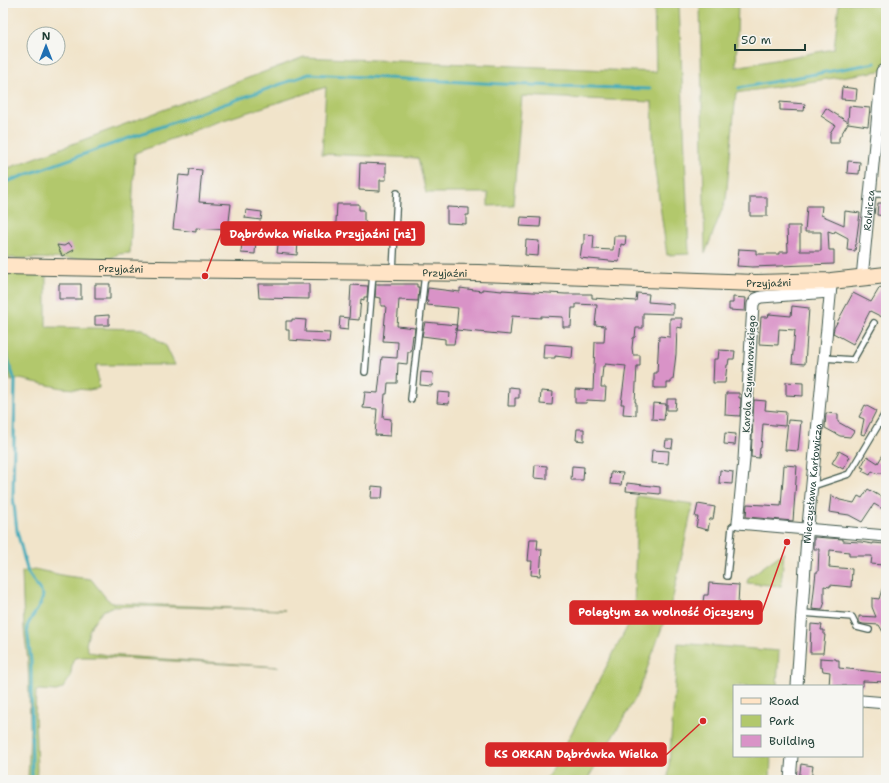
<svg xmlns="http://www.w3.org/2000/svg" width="889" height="783" font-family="'Shantell Sans',sans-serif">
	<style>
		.green { fill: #b2c86c; stroke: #688250 }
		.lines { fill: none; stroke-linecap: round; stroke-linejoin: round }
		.stream { stroke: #3caaba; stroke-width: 3 }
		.building { fill: #d993c7 }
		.lane-casing { stroke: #3e564a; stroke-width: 8 }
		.street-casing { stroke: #3e564a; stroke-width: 13 }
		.secondary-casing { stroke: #3e564a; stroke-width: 18 }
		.lane { stroke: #fff; stroke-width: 5.5 }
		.street { stroke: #fff; stroke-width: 11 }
		.secondary { stroke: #ffe4c6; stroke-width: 16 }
		.labels { text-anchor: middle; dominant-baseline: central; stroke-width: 3; stroke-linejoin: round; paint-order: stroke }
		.street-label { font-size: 10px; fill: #1f3d34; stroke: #f6f6f2 }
		.leader { fill: none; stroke: #d62828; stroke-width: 1.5 }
		.callout-dot { fill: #d62828; stroke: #f6f6f2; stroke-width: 1.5 }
		.callout { fill: #d62828; stroke: #d62828; stroke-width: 1.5 }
		.callout-label { font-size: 11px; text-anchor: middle; font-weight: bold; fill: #fff }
	</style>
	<rect width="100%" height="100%" fill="#f6f6f2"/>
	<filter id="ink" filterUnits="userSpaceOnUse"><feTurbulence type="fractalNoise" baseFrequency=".025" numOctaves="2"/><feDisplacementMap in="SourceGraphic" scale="8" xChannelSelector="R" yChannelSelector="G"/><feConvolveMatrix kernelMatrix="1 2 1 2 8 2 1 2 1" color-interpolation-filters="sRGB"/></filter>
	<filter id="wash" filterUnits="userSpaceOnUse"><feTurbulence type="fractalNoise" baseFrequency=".012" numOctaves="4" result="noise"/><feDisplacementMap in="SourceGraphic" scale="16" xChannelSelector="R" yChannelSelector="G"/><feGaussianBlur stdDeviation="0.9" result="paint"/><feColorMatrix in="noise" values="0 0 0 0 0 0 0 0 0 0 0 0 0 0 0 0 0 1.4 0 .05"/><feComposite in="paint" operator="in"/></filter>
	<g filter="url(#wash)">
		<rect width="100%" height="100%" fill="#f1e4ca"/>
		<!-- green -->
		<path class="green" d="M 654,3 L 679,3 L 689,254 L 667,255 L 654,163 L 652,102 L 522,96 L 513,205 L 488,206 L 488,193 L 426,193 L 418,158 L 322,154 L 326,87 L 211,124 L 135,153 L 130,253 L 118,254 L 110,259 L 3,258 L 3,170 L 304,57 L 656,72 Z
			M 700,3 L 738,3 L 736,67 L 834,49 L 839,3 L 886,3 L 886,70 L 736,93 L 726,199 L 705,254 Z
			M 3,272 L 46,273 L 46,327 L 143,329 L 166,346 L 175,365 L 96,365 L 99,388 L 89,390 L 62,388 L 20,379 L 11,381 L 3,357 Z
			M 637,496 L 693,504 L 673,597 L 638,694 L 587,780 L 545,780 L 552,770 L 634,614 Z
			M 784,552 L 781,586 L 747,583 L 748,578 Z
			M 34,569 L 66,576 L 91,579 L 106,598 L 112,603 L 285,610 L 136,606 L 111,607 L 103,611 L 92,624 L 89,631 L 86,645 L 89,652 L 107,655 L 279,667 L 101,657 L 82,657 L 75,658 L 73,660 L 70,678 L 62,689 L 56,691 L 39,690 L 36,691 L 35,715 L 37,770 L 36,780 L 28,780 L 30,729 L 29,690 L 28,661 L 24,628 L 22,572 Z
			M 678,643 L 779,651 L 777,686 L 734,686 L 734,756 L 771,756 L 770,780 L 668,780 Z"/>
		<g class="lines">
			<!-- stream -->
			<path class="stream" d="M 739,88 L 875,63
				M 3,183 L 309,74 L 502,84 L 650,89
				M 3,344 L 15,381 L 13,496 L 17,531 L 28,573 L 43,595 C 42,608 31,615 27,627 L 31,661 L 32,780"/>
		</g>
		<g id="blocks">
			<!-- building -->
			<path class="building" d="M 842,87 L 857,89 L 856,100 L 841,99 Z
				M 780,102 L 805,104 L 804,111 L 780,110 Z
				M 849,106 L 870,108 L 868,126 L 848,123 L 839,138 L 839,143 L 830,143 L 830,133 L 835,125 L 821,116 L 826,108 L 848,122 Z
				M 848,161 L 860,162 L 859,174 L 847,173 Z
				M 360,163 L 386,164 L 386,180 L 380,180 L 380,191 L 359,190 Z
				M 190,169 L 202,170 L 199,202 L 231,204 L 228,230 L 196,228 L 196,232 L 173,229 L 179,175 L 189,176 Z
				M 750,197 L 767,197 L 767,216 L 750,216 Z
				M 878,203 L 886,203 L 886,216 L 877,215 Z
				M 337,204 L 359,204 L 359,210 L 364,210 L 364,220 L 368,225 L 368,239 L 335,239 Z
				M 807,206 L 822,206 L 821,215 L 844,225 L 845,211 L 860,213 L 855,251 L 847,250 L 848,238 L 835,231 L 834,233 L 828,231 L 829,250 L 834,250 L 834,264 L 752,267 L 737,266 L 739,249 L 756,250 L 756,254 L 779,254 L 779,252 L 788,252 L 787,226 L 800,226 L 800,251 L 821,251 L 821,232 L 805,232 Z
				M 447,207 L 469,208 L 469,215 L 466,215 L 466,224 L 447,223 Z
				M 246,210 L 262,212 L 261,220 L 245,218 Z
				M 521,217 L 541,218 L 540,227 L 520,226 Z
				M 280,228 L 292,229 L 291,241 L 298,242 L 297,255 L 277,253 Z
				M 584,234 L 594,235 L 593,249 L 613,250 L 614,236 L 626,236 L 625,245 L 621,244 L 619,262 L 580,258 L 582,244 L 584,244 Z
				M 242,239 L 256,240 L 255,254 L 241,253 Z
				M 526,240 L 539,241 L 538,256 L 525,255 Z
				M 69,243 L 74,250 L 62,256 L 57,245 L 64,246 Z
				M 59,284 L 81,284 L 81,299 L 59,299 Z
				M 95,284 L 110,284 L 110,299 L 95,299 Z
				M 258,284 L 309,284 L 309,299 L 259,298 Z
				M 376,284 L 417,284 L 417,287 L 419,287 L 418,301 L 399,300 L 397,326 L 415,328 L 414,336 L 413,335 L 411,352 L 408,352 L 407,364 L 398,363 L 397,383 L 388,383 L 387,394 L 385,394 L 383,418 L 391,419 L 390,436 L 375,435 L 377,409 L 363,408 L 365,392 L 378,393 L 382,357 L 397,358 L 398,342 L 383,341 L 386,306 L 381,306 L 381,298 L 375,297 Z
				M 351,285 L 368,286 L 367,297 L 364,297 L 364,300 L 361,299 L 359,320 L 349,319 Z
				M 880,287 L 886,290 L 886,310 L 882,317 L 870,311 L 853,344 L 833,333 L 834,328 L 853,293 L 871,302 Z
				M 428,288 L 460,292 L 460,288 L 482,291 L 482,289 L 502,291 L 502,290 L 565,294 L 592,294 L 592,298 L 636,301 L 637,293 L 649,294 L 648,302 L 673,304 L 673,314 L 643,313 L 643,328 L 636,328 L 635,337 L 633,338 L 632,348 L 633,355 L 640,355 L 640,366 L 637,366 L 635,402 L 636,402 L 636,415 L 623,414 L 624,404 L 621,404 L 626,366 L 605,364 L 605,366 L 603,366 L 601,387 L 606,387 L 605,401 L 587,400 L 586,403 L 575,403 L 575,389 L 593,390 L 595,342 L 604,342 L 605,326 L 595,325 L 597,305 L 576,304 L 576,308 L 572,308 L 571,327 L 563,327 L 563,317 L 541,316 L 541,318 L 512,316 L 510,335 L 456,330 L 458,308 L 427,305 L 428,301 L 426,301 Z
				M 733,297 L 746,298 L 745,311 L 729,310 L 729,303 L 733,303 Z
				M 792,306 L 809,308 L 805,364 L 792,363 L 795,330 L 779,329 L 778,345 L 759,344 L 761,317 L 768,317 L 769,314 L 791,316 Z
				M 109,315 L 109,325 L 95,325 L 95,316 Z
				M 340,317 L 349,318 L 348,330 L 339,329 Z
				M 670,318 L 682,318 L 682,328 L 677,327 L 676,354 L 673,380 L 671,380 L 671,383 L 667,383 L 667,388 L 654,388 L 654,373 L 657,373 L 659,336 L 670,337 Z
				M 292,319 L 306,320 L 305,332 L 330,333 L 329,343 L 289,340 L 289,330 L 286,330 L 286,321 L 292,321 Z
				M 425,322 L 457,325 L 454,344 L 445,344 L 445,339 L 422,336 Z
				M 544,344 L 573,346 L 572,358 L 555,356 L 555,358 L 543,358 Z
				M 719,350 L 735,351 L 734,359 L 729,359 L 728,365 L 727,365 L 725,383 L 713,383 L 714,359 L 718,359 Z
				M 421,372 L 433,373 L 432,386 L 420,385 Z
				M 786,382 L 803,383 L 803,396 L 786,395 Z
				M 509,387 L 519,388 L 519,398 L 515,398 L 515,406 L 508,406 Z
				M 541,391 L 553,392 L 552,405 L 540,404 Z
				M 438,392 L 450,393 L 449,404 L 437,403 Z
				M 726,393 L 739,393 L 739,398 L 741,398 L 740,416 L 725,415 Z
				M 667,399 L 676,399 L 675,410 L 667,410 Z
				M 754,400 L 766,401 L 765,410 L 786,412 L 785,426 L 763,424 L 761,448 L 760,448 L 759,458 L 751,457 Z
				M 653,403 L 666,404 L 664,420 L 652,419 Z
				M 865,405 L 876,411 L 864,435 L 861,434 L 864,419 L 859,417 Z
				M 826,413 L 838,414 L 838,422 L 854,431 L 850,437 L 840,436 L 825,428 Z
				M 788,420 L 801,421 L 798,451 L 785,450 Z
				M 577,429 L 584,429 L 584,441 L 576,440 Z
				M 725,433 L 736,434 L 735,445 L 724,444 Z
				M 666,440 L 673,440 L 672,448 L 665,447 Z
				M 652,450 L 669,451 L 668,464 L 651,463 Z
				M 839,451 L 850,457 L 843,469 L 832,463 Z
				M 884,453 L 884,473 L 878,473 L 878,474 L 872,471 L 870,475 L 862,471 L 864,468 L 861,467 L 867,456 L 878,463 Z
				M 535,465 L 547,466 L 547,479 L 534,478 Z
				M 784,465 L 797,466 L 793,521 L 746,517 L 747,504 L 781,506 Z
				M 572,466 L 584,467 L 583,480 L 571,480 Z
				M 720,470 L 733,472 L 732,484 L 719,483 Z
				M 611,472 L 623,473 L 621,485 L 610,484 Z
				M 627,483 L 660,487 L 660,494 L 626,491 Z
				M 372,486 L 383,487 L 382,498 L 371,498 Z
				M 868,489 L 886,500 L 886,511 L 874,504 L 862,522 L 849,515 L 829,512 L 831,495 L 840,500 L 854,503 L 858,496 L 862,498 Z
				M 698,504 L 715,507 L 713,519 L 710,519 L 708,530 L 696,527 L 698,517 L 695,517 Z
				M 814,537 L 843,539 L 843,541 L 861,542 L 873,544 L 873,543 L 885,544 L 883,565 L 871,564 L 872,556 L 849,556 L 849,552 L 830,550 L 829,567 L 852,569 L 851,587 L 830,585 L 830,587 L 824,586 L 824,602 L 825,602 L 822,610 L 812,609 L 816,572 L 818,572 L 819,549 L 814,549 Z
				M 530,539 L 538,539 L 537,549 L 542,549 L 540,576 L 531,575 L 532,561 L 528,561 Z
				M 709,583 L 739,585 L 738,604 L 731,604 L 727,608 L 724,608 L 721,607 L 719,603 L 703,602 L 704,595 L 708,595 Z
				M 884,583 L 886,583 L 886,600 L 883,632 L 879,625 L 863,624 L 860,623 L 859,621 L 859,616 L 876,617 L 872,607 L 872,598 L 879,599 Z
				M 811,624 L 822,625 L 821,630 L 824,630 L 824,635 L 825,635 L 823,653 L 810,653 Z
				M 820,658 L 836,659 L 836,660 L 839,660 L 839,668 L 886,673 L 886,682 L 863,681 L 863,686 L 829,686 L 830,672 L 823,671 L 822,667 L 820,667 Z
				M 801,764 L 813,766 L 811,780 L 799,780 Z"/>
		</g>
	</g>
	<g filter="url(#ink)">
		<use href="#blocks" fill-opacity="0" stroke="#3e564a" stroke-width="1"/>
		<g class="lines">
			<defs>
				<path id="lane" d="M 870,194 L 886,194
					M 393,271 L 397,193
					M 824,358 L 853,360 L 874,323
					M 365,372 L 373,273
					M 411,399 L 425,274
					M 813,486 L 849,474 L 886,412
					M 727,576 L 732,527 L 738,523
					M 803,613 L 852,617 L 857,627 L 869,630"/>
				<g id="street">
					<path id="s1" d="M 862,278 L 882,71"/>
					<path d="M 830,292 L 761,297 L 756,299 L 753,304 L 744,460 L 738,523 L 886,536"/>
					<path id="s2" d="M 797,686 L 807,536 L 831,286"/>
					<path d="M 862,701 L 886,703"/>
					<path d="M 790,780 L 792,756"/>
				</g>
				<g id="secondary">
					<path id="s3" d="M 3,266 L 154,269 L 478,273 L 755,283 L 831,281 L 886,275"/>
				</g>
			</defs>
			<!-- lane casing -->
			<use href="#lane" class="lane-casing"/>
			<!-- street casing -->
			<use href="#street" class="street-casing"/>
			<!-- secondary casing -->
			<use href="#secondary" class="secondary-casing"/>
			<!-- lane -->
			<use href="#lane" class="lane"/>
			<!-- street -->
			<use href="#street" class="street"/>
			<!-- secondary -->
			<use href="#secondary" class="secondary"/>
		</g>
	</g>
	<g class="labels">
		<!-- street labels -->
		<g class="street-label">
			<text stroke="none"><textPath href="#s1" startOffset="68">Rolnicza</textPath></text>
			<text stroke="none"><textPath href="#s3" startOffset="118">Przyjaźni</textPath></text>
			<text stroke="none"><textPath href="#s3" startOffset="442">Przyjaźni</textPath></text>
			<text stroke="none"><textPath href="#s3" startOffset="766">Przyjaźni</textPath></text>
			<text transform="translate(749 374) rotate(-87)">Karola Szymanowskiego</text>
			<text stroke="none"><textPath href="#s2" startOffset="203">Mieczysława Karłowicza</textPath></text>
		</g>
	</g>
	<!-- callouts -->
	<path class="leader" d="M205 276L221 234M787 542L762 612M703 721L666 755"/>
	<g class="callout-dot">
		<circle cx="205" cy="276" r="4"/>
		<circle cx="787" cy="542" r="4"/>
		<circle cx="703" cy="721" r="4"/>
	</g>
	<g class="callout">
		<rect x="221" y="222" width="203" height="23" rx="4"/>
		<rect x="570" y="601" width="192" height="23" rx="4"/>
		<rect x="486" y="743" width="180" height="23" rx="4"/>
	</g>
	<g class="callout-label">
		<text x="323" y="238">Dąbrówka Wielka Przyjaźni [nż]</text>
		<text x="666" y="616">Poległym za wolność Ojczyzny</text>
		<text x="576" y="758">KS ORKAN Dąbrówka Wielka</text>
	</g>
	<!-- margin -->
	<rect width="889" height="783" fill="none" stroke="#f6f6f2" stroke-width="16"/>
	<!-- legend -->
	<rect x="733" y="685" width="130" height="72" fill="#f6f6f2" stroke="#a0aca6"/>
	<rect x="741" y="698" width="20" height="6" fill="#ffe4c6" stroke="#a0aca6"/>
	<text x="769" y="705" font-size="12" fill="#1f3d34">Road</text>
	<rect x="741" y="715" width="20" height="12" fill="#b2c86c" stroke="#a0aca6"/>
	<text x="769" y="725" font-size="12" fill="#1f3d34">Park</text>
	<rect x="741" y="735" width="20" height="12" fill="#d993c7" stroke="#a0aca6"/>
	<text x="769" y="745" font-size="12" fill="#1f3d34">Building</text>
	<!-- north arrow -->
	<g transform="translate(46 46)"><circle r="19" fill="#f6f6f2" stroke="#a0aca6"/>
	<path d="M0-3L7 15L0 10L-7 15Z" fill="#1f6fb2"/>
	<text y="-6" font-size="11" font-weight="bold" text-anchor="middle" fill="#1f3d34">N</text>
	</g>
	<!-- scale -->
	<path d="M735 44v6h70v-6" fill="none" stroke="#1f3d34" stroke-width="2"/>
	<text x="741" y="44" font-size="12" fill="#1f3d34" stroke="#f6f6f2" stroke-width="3" paint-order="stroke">50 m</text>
</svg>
